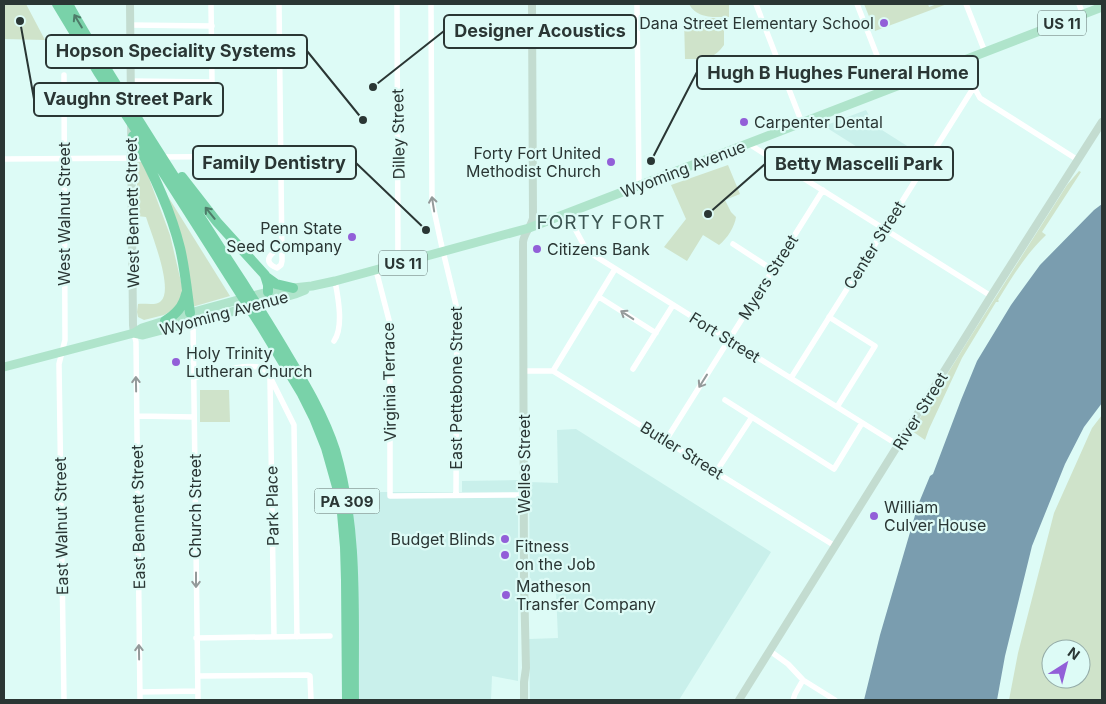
<svg xmlns="http://www.w3.org/2000/svg" width="1106" height="704" font-family="Inter,sans-serif">
<rect width="100%" height="100%" fill="#ddfbf6"/>
<path fill="#c9f0eb" d="M866 110 874 125 923 156 913 173 877 151 873 157 824 126Z
M576 429 771 552 679 700H530L529 639 558 638 556 592 530 591 529 482 558 483 557 430Z
M518 480V681L492 676 491 700H358L349 492H462V481Z"/>
<path fill="#cfe3ca" fill-rule="evenodd" d="M4 4H26L45 40 4 39Z
M689 4H729V17C714 17 697 19 689 4Z
M864 4H928L929 7 937 4H947L875 31Z
M684 18H724V45C713 61 702 59 685 59Z
M137 162H143L170 235 182 286V297L178 304 171 311 164 315 144 320 138 317 137 312 138 304C145 303 157 306 161 301 174 289 151 233 146 217L137 216Z
M728 165 740 194 725 200 731 212 736 217C735 226 727 239 719 245L703 235 687 261 664 247 686 219 671 185Z
M1079 171 1081 172 1042 232 1046 235C1025 255 1013 276 998 300L999 301 998 302H996L962 358 929 429 925 440 912 431 969 339 1067 185Z
M167 195 230 296 192 307Z
M200 390H229L230 422H200Z
M1102 415V700H1009L1018 653 1054 513 1092 428ZM1051 649H1081V679H1051Z"/>
<path fill="#7a9daf" d="M1102 204V403L1084 427 1065 464 1032 546 1005 656 997 700H864L880 635 918 505 930 476 933 474 961 400 977 361 1011 305 1040 265 1094 210Z"/>
<g fill="none" stroke-linecap="round" stroke-linejoin="round">
<path stroke="#fff" stroke-width="5.5" d="M279 4 282 261 281 265 277 268C260 261 273 252 282 246
M397 4 398 264
M431 4 432 201 441 243 457 309 456 495
M637 4 639 186
M756 4 802 123
M857 4 890 89
M966 4 985 52
M1079 4 1083 15
M130 25 212 26
M960 62 980 98 1078 160
M130 81 212 82 211 4
M749 144 991 296
M161 157 281 156
M4 159 147 158
M567 214 587 251 898 445
M733 244 773 270
M376 270 390 324V496L524 495
M599 297 656 333
M829 317 875 346 837 407
M193 321 198 700
M134 333 136 342 140 700
M334 341C344 327 338 297 335 281
M633 369 673 305
M523 371H553L835 546
M553 371 615 269
M194 378C210 374 252 360 265 370 268 372 269 374 270 377L294 425 297 637
M791 378 974 87
M270 379 274 636
M725 400 834 469 862 423
M137 416 194 417
M666 440 823 190
M716 472 752 417
M196 638 330 636
M770 651 788 664 803 680 835 700
M198 676 308 675 310 676 311 700
M140 692 198 691
M64 700 59 364 65 340 64 75
M793 700 795 694 803 680"/>
<path stroke="#c3dcd0" stroke-width="8" d="M130 4 131 107
M131 121 133 325 134 333
M524 700V682L526 668 524 581 523 242C524 233 531 227 533 218L532 4
M739 700 991 296 1102 122"/>
<path stroke="#afe4cb" stroke-width="9" d="M134 333 143 335 265 303 295 294 305 290
M4 367 134 333 142 328 190 313 268 292 293 288 312 286 335 281 529 228 1102 7"/>
<path stroke="#79d2a9" stroke-width="10" d="M57 4 98 72 140 136 261 326 302 394 314 418 326 448 337 487 342 513 345 547 346 580 347 700
M68 4C87 39 109 73 130 107 167 166 205 225 243 283 258 307 274 332 288 356 306 386 324 416 335 450 359 531 353 617 354 700
M133 136C153 172 170 208 180 248 185 269 187 291 190 313
M182 177 217 222 265 275 268 285V292
M265 276 276 284 293 288
M165 321C176 314 183 307 186 294"/>
</g>
<defs><path id="oneway-shaft" d="M-6 0H5M1.5-3L5.5 0L1.5 3" fill="none" stroke-width="1.6" stroke-linecap="round" stroke-linejoin="round" transform="scale(1.25)"/></defs>
<g stroke="#4e7c69">
<use href="#oneway-shaft" transform="translate(78 21) rotate(-121)"/>
<use href="#oneway-shaft" transform="translate(210 213) rotate(-129)"/>
</g>
<g stroke="#949a9a">
<use href="#oneway-shaft" transform="translate(433 204) rotate(-99)"/>
<use href="#oneway-shaft" transform="translate(627 315) rotate(-147)"/>
<use href="#oneway-shaft" transform="translate(703 381) rotate(122)"/>
<use href="#oneway-shaft" transform="translate(136 384) rotate(-91)"/>
<use href="#oneway-shaft" transform="translate(196 580) rotate(90)"/>
<use href="#oneway-shaft" transform="translate(139 652) rotate(-91)"/>
</g>
<g fill="#925fd8" stroke="#ddfbf6" stroke-width="2">
<circle cx="884" cy="23" r="5"/>
<circle cx="744" cy="122" r="5"/>
<circle cx="611" cy="162" r="5"/>
<circle cx="352" cy="237" r="5"/>
<circle cx="537" cy="249" r="5"/>
<circle cx="176" cy="362" r="5"/>
<circle cx="874" cy="516" r="5"/>
<circle cx="505" cy="539" r="5"/>
<circle cx="505" cy="555" r="5"/>
<circle cx="506" cy="595" r="5"/>
</g>
<g text-anchor="middle" dominant-baseline="central" stroke-width="4.5" stroke-linejoin="round" paint-order="stroke">
<g fill="#ddfbf6" stroke="#60716e" stroke-width="1">
<rect x="1038" y="10.5" width="48" height="25" rx="4"/>
<rect x="379" y="250.5" width="48" height="25" rx="4"/>
<rect x="314.5" y="488.5" width="65" height="25" rx="4"/>
</g>
<g font-size="15" font-weight="bold" fill="#2a3634">
<text x="1062" y="23">US 11</text>
<text x="403" y="263">US 11</text>
<text x="347" y="501">PA 309</text>
</g>
<g font-size="16" fill="#2a3634" stroke="#ddfbf6" text-anchor="start">
<text x="874" y="23" text-anchor="end">Dana Street Elementary School</text>
<text x="754" y="122">Carpenter Dental</text>
<text x="601" y="153" text-anchor="end">Forty Fort United<tspan x="601" dy="18">Methodist Church</tspan></text>
<text x="342" y="228" text-anchor="end">Penn State<tspan x="342" dy="18">Seed Company</tspan></text>
<text x="547" y="249">Citizens Bank</text>
<text x="186" y="353">Holy Trinity<tspan x="186" dy="18">Lutheran Church</tspan></text>
<text x="884" y="507">William<tspan x="884" dy="18">Culver House</tspan></text>
<text x="495" y="539" text-anchor="end">Budget Blinds</text>
<text x="515" y="546">Fitness<tspan x="515" dy="18">on the Job</tspan></text>
<text x="516" y="586">Matheson<tspan x="516" dy="18">Transfer Company</tspan></text>
</g>
<g font-size="16" fill="#2a3634" stroke="#ddfbf6">
<text transform="translate(398 134) rotate(-91)">Dilley Street</text>
<text transform="translate(683 169) rotate(-21)">Wyoming Avenue</text>
<text transform="translate(132 213) rotate(-91)">West Bennett Street</text>
<text transform="translate(64 214) rotate(-90)">West Walnut Street</text>
<text transform="translate(874 245) rotate(-58)">Center Street</text>
<text transform="translate(768 277) rotate(-58)">Myers Street</text>
<text transform="translate(224 313) rotate(-15)">Wyoming Avenue</text>
<text transform="translate(725 337) rotate(32)">Fort Street</text>
<text transform="translate(389 382) rotate(-91)">Virginia Terrace</text>
<text transform="translate(456 388) rotate(-90)">East Pettebone Street</text>
<text transform="translate(920 411) rotate(-58)">River Street</text>
<text transform="translate(682 450) rotate(32)">Butler Street</text>
<text transform="translate(524 464) rotate(-90)">Welles Street</text>
<text transform="translate(195 506) rotate(-90)">Church Street</text>
<text transform="translate(272 506) rotate(-91)">Park Place</text>
<text transform="translate(138 517) rotate(-91)">East Bennett Street</text>
<text transform="translate(61 526) rotate(-91)">East Walnut Street</text>
</g>
<g font-size="19" letter-spacing="1" fill="#3c5552" stroke="#ddfbf6">
<text x="601" y="222">FORTY FORT</text>
</g>
</g>
<path fill="none" stroke="#2a3634" stroke-width="2" d="M373 87L444 31M363 120L307 51M651 161L697 72M20 21L34 99M426 230L356 163M708 214L765 164"/>
<g fill="#2a3634" stroke="#ddfbf6" stroke-width="2">
<circle cx="373" cy="87" r="5"/>
<circle cx="363" cy="120" r="5"/>
<circle cx="651" cy="161" r="5"/>
<circle cx="20" cy="21" r="5"/>
<circle cx="426" cy="230" r="5"/>
<circle cx="708" cy="214" r="5"/>
</g>
<g fill="#ddfbf6" stroke="#2a3634" stroke-width="2">
<rect x="444" y="15" width="192" height="33" rx="5"/>
<rect x="46" y="35" width="261" height="33" rx="5"/>
<rect x="697" y="56" width="281" height="33" rx="5"/>
<rect x="34" y="83" width="189" height="33" rx="5"/>
<rect x="193" y="146" width="163" height="33" rx="5"/>
<rect x="765" y="147" width="188" height="33" rx="5"/>
</g>
<g font-size="18" text-anchor="middle" font-weight="bold" fill="#2a3634">
<text x="540" y="37">Designer Acoustics</text>
<text x="176" y="57">Hopson Speciality Systems</text>
<text x="838" y="79">Hugh B Hughes Funeral Home</text>
<text x="128" y="105">Vaughn Street Park</text>
<text x="274" y="169">Family Dentistry</text>
<text x="859" y="170">Betty Mascelli Park</text>
</g>
<rect width="1106" height="704" fill="none" stroke="#2a3634" stroke-width="10"/>
<g transform="translate(1066 664) rotate(36)"><circle r="24" fill="#ddfbf6" stroke="#95aca8"/>
<path d="M0-4L9 19L0 12L-9 19Z" fill="#925fd8"/>
<text y="-8" font-size="14" font-weight="bold" text-anchor="middle" fill="#2a3634">N</text>
</g>
</svg>
